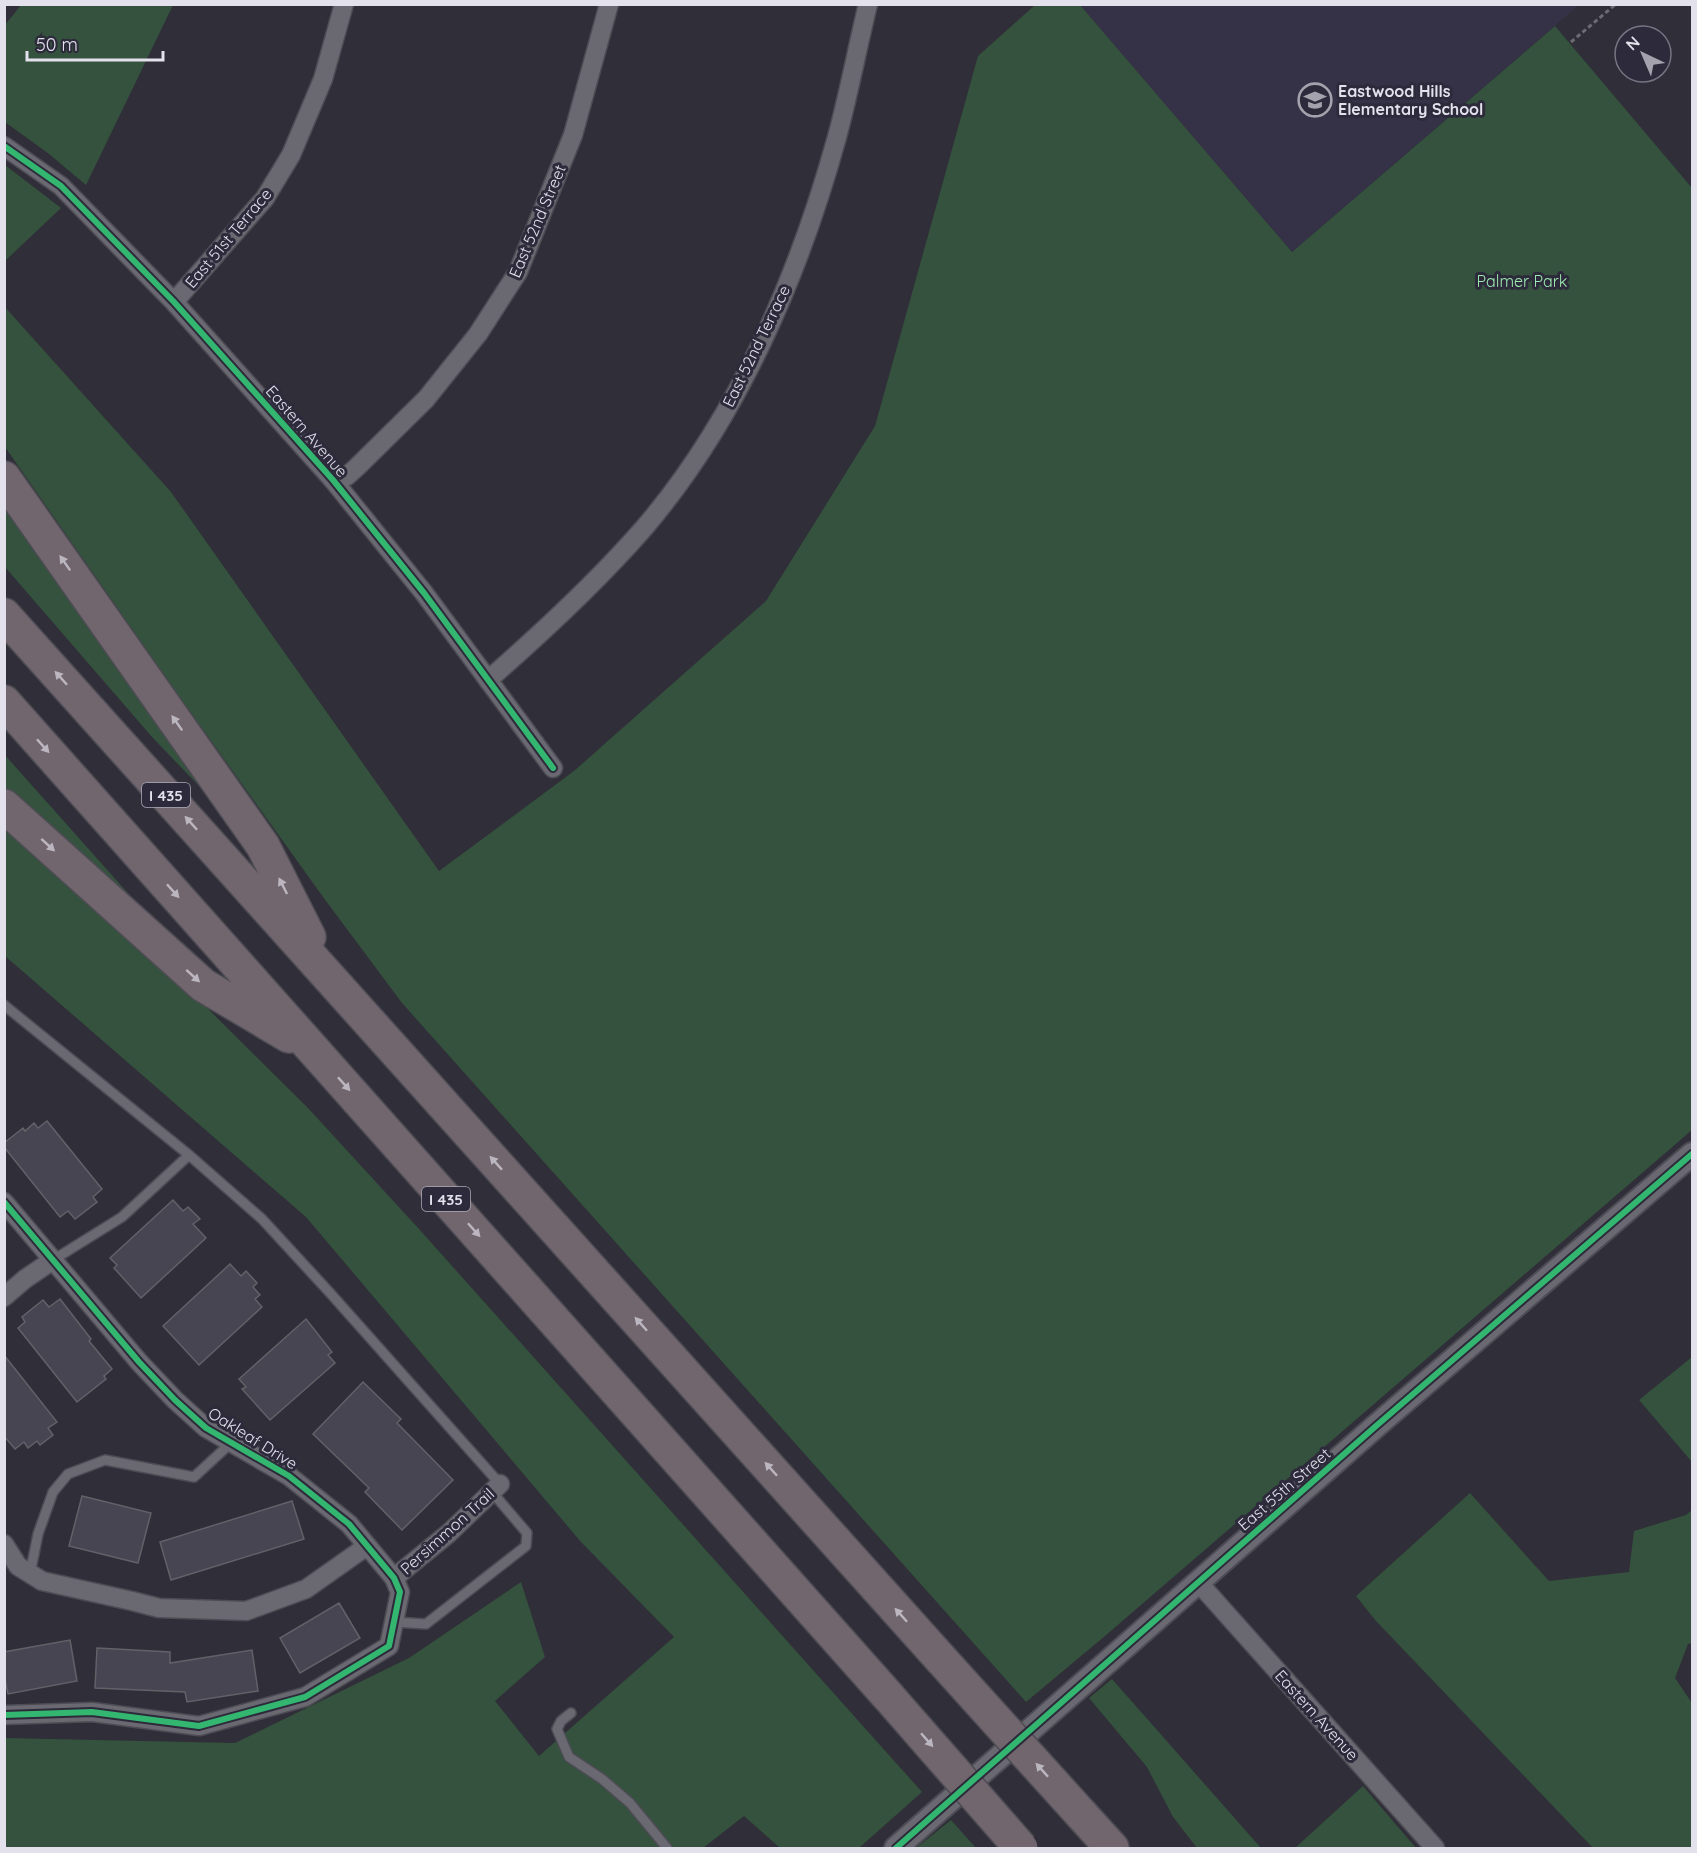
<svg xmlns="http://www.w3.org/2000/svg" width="1697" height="1853" font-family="Quicksand,sans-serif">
<rect width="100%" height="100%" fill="#302e38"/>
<path fill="#353147" d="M1080 5H1579L1292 252Z"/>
<path fill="#34523d" d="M21 5H173L86 185 49 154 5 122V25Z
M1035 5H1080L1292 252 1555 26 1692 188V1130L1105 1636 1026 1702 402 1003 323 897 179 696 5 447 4 306 171 492 439 871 574 771 766 601 875 426 978 56Z
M5 165 61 208 5 261Z
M4 507 223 811 152 737 5 567Z
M4 754 143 910 5 791Z
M5 820 196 997 308 1108 419 1229 922 1792 859 1848H780L744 1816 703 1848H5V1738L235 1743 409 1658 521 1582 545 1657 495 1701 539 1756 674 1637 581 1542 306 1217 5 956Z
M1692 1357V1462L1639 1400Z
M1470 1493 1549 1581 1629 1572 1634 1531 1686 1515 1692 1510V1643L1688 1644 1675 1678 1692 1703V1848H1593L1376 1621 1356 1596Z
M1112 1679 1261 1848H1197L1173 1817 1147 1767 1089 1698Z
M1363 1786 1416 1848H1295Z
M951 1820 976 1848H916Z"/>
<path fill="#484553" stroke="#626168" stroke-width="1.5" d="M47 1121 102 1189 93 1197 97 1202 75 1219 68 1211 60 1217 4 1147V1143L23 1128 25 1131 34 1123 38 1128Z
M173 1200 183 1211 188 1207 200 1219 193 1224 206 1238 141 1298 114 1268 117 1265 110 1258Z
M230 1264 241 1276 246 1271 257 1283 253 1287 260 1295 255 1299 262 1307 199 1365 163 1326Z
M60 1299 91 1339 89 1341 112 1369 104 1376 106 1379 77 1402 18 1328 25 1322 22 1317 43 1300 49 1307Z
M306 1319 332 1352 328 1355 335 1363 270 1420 242 1389 246 1387 239 1379Z
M4 1355 57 1422 48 1428 53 1435 40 1445 37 1441 28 1448 24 1442 15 1449 4 1436Z
M363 1382 401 1419 397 1423 453 1480 402 1530 365 1492 369 1488 313 1434Z
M82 1496 151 1513 138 1563 69 1546Z
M292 1501 304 1539 171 1580 160 1542Z
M339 1603 360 1638 300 1673 280 1638Z
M70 1640 77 1681 8 1694 4 1674V1652Z
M97 1648 170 1652V1663L252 1650 258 1691 187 1702 185 1692 95 1688Z"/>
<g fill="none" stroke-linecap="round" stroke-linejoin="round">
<g stroke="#4d4c54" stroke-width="12">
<path id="service" d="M4 1005 189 1155 262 1219 331 1294 500 1484
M53 1260 122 1217 189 1155
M30 1574 38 1534 53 1492 68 1474 105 1460 194 1477 232 1442
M394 1622 426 1624 526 1546 527 1533 492 1492
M571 1713 561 1721 557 1729 569 1757 602 1779 630 1803 667 1848"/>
</g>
<g stroke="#4d4c54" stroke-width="21">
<path id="minor" d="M4 146 61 186 174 302 333 480 424 593 553 768
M174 302 265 198 291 155 323 79 344 4
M333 480 347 476 357 467 426 399 478 334 518 272 573 135 609 4
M488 680C543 632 596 583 644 528 738 418 799 275 837 137 849 93 857 49 868 4
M4 1202 139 1362 175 1400 206 1428 289 1476 349 1524 394 1578 400 1592 389 1646 305 1697 199 1726 92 1712 4 1715
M4 1297 25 1279 53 1260
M4 1544 18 1566 42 1581 132 1601 159 1608 246 1611 306 1589 367 1546
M394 1578 449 1533 500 1484
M1198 1582 1435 1848"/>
</g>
<g stroke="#4d4c54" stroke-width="26">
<path id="tertiary" d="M896 1848 1376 1426 1692 1154"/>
</g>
<g stroke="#4d4c54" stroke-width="36">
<path id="motorway" d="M4 478 263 846 309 937
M4 615 940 1658
M4 702 888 1696
M4 806 203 985 289 1036
M1081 1814 1112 1848"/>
</g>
<path stroke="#6c6a72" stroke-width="3" stroke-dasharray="4.5 3" stroke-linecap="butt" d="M1571 42 1616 4"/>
<use href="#service" stroke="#6a6870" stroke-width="9"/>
<use href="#minor" stroke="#6a6870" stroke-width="18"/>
<use href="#tertiary" stroke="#6a6870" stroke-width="22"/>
<use href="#motorway" stroke="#72666e" stroke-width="33"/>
<g stroke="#4d4c54" stroke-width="36" stroke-linecap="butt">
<path id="motorway-bridge" d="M940 1658 1081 1814
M888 1696 1021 1848"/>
</g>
<use href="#motorway-bridge" stroke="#72666e" stroke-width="33"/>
<g stroke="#2d2b3b" stroke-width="10">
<path id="cycleway" d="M4 146 61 186 174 302 333 480 424 593 553 768
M4 1202 139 1362 175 1400 206 1428 289 1476 349 1524 394 1578 400 1592 389 1646 305 1697 199 1726 92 1712 4 1715
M896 1848 1376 1426 1692 1154"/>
</g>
<use href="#cycleway" stroke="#33b770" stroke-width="6"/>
</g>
<defs><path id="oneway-solid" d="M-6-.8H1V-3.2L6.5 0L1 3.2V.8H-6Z" transform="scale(1.5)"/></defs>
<g fill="#bbb6c0">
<use href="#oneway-solid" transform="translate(65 563) rotate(-125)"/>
<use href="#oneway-solid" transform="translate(61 678) rotate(-132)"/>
<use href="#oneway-solid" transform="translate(177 723) rotate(-125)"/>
<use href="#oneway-solid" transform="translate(43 746) rotate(48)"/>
<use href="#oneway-solid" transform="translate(191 823) rotate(-132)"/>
<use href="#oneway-solid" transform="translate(48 845) rotate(42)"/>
<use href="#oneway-solid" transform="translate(283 886) rotate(-117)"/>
<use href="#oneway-solid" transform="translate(173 891) rotate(48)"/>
<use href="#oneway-solid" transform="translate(193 976) rotate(42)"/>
<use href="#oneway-solid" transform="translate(344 1084) rotate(48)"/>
<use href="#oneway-solid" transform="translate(496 1163) rotate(-132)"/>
<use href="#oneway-solid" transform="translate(474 1230) rotate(48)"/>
<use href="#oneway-solid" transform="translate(641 1324) rotate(-132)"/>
<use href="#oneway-solid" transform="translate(771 1469) rotate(-132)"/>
<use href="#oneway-solid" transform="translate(901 1615) rotate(-132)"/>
<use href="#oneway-solid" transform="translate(927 1740) rotate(49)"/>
<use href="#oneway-solid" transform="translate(1042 1770) rotate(-132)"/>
</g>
<defs>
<g id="school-ring" transform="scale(1.725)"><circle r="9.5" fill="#2d2b3b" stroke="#a4a2ad" stroke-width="1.5"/><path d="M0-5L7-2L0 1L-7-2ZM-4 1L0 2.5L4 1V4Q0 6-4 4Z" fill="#a4a2ad"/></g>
</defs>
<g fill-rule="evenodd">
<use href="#school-ring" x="1315" y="100"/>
</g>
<g text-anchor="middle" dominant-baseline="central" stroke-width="6" stroke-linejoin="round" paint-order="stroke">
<g fill="#2d2b3b" stroke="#acaab7" stroke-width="1.5">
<rect x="142" y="783" width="48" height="24" rx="4.5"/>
<rect x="422" y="1187" width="48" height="24" rx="4.5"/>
</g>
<g font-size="15" font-weight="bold" fill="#e2e1ec">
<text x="166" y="795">I 435</text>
<text x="446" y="1199">I 435</text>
</g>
<g font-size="16" font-weight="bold" fill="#e2e1ec" stroke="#2d2b3b" text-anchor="start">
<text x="1338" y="91">Eastwood Hills<tspan x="1338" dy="18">Elementary School</tspan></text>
</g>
<g font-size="16" fill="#e2e1ec" stroke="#2d2b3b">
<text transform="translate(537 221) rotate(-67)">East 52nd Street</text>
<text transform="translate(228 238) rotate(-50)">East 51st Terrace</text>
<text transform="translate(756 346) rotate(-64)">East 52nd Terrace</text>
<text transform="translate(307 431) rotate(49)">Eastern Avenue</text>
<text transform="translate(253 1438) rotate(32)">Oakleaf Drive</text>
<text transform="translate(1284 1489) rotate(-41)">East 55th Street</text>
<text transform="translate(447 1531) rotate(-42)">Persimmon Trail</text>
<text transform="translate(1317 1715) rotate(48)">Eastern Avenue</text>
</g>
<g font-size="16" fill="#9beaae" stroke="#2d2b3b">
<text x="1522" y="281">Palmer Park</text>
</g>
</g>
<rect width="1697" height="1853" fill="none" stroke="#e2e1ec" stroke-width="12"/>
<g transform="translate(1643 54) rotate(316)"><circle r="28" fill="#2d2b3b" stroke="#757482" stroke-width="1.5"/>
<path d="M0-4.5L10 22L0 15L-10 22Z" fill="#a4a2ad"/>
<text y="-9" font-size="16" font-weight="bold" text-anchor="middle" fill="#e2e1ec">N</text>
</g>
<path d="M27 51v9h136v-9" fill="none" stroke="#e2e1ec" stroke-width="3"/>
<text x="36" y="51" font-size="18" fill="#e2e1ec" stroke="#2d2b3b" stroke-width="4.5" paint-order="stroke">50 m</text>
</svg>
